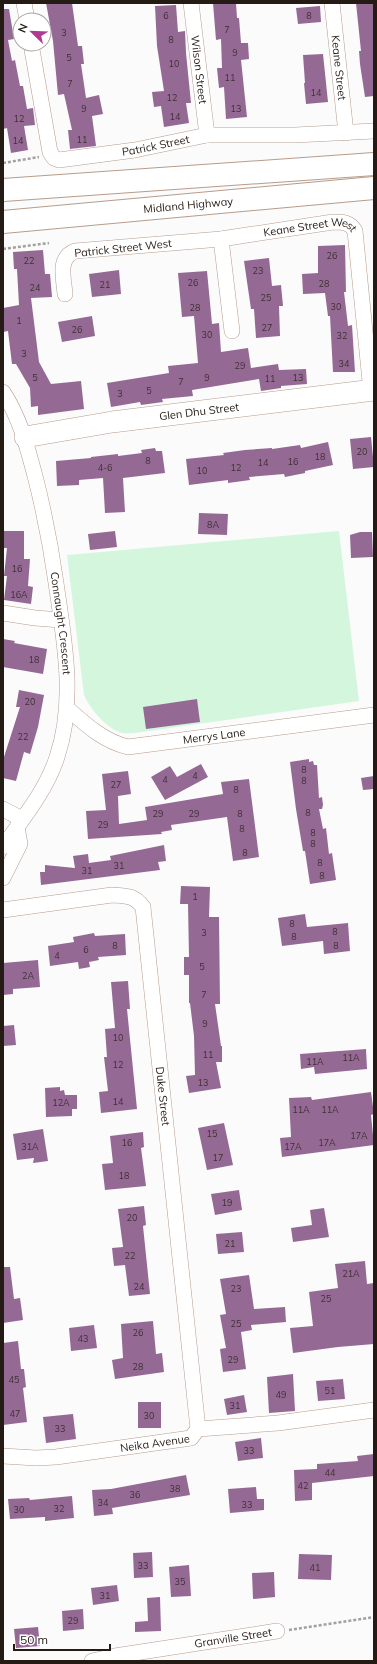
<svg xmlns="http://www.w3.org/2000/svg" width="377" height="1664" font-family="Mulish,sans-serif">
<rect width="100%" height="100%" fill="#fbfbfb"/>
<path fill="#d3f6dd" d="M339 531 359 701 135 733C132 733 126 734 122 733 107 729 90 709 84 695L67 555Z"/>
<path fill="#946a95" d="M46 3H72L78 46H82L84 64H81L86 98 99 95 103 114 92 116 96 146 70 149 68 130H72L64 94 58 95 53 41Z
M213 3H236L237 18H239L241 43H248L249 59 241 60 247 117 226 119 224 87 219 88 217 68H222L221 39 216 40Z
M356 3H374V96L365 97 360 64 359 51H361Z
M176 5 178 32 185 31 186 53 191 103H186L189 123 164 127 161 106 154 107 152 92 164 91 157 46 155 6Z
M320 6 321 22 298 24 296 8Z
M3 9H9L14 39 8 40 12 61 15 60 20 86H23L27 109 33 108 35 125 24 126 28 150 11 153 7 128 3 129Z
M323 54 328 102 306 104 304 83H305L303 55Z
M345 245 346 292H344L348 326 352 325 355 372H333L330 316H328L325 293 303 294 302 274 318 273V246Z
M43 250 45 274H50L52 297 31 298 39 362 51 384 81 381 84 409 38 415V406L31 407 30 388 16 364H12L8 331 3 332V308L19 305 17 269H14L13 252Z
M269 258 272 286 281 285 283 306H279L280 336 256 338 254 309H251L244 261Z
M119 270 121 294 92 297 89 274Z
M207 271 212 324 219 323 221 352 248 348 251 368 278 364 279 370 306 369 307 384 281 386V388L261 391 259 379 192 390 193 396 162 399 163 402 141 405 140 402 111 407 107 383 169 373 168 366 198 363 194 316 182 317 178 273Z
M92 316 95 336 62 342 58 322Z
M371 437 374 467 353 469 350 439Z
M328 442 333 465 305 471V473L285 477 284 474 249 477 250 480 228 483V480L189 485 186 459 224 455 223 453 245 450 272 448V449L300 445 301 448Z
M155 448 156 451H162L165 473 123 478 125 512 105 513 103 478 79 480V485L57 486 56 461 91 458V457L118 454V456L142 453 141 450Z
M199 513 228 514 227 535 198 534Z
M3 531H24V559H30L28 586 33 587 31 604 4 600 7 576H4L7 548H3Z
M115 531 117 547 90 550 88 534Z
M360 532H372L373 557 351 558 350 535Z
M3 639 15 641 14 643 47 649 43 674 3 667Z
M19 690 44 695 38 727 30 754 24 752 16 781 3 778V760L20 707H16Z
M197 699 200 722 146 729 143 707Z
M309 759V762L313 761 314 765H317L319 798 322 797 323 805 322 809H319L323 829 326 828 329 854 332 853 336 880 310 884 305 851H303L296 809 290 762Z
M201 764 208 777 165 800 151 777 170 766 177 777Z
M128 771 131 794 118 796 119 824 147 820 145 807 223 794 221 782 249 779 259 857 233 861 227 817 171 825 172 830 161 832 162 834 88 839 86 811 106 810 102 774Z
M374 776V789L363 790 361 778Z
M164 845 166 861 158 862 160 870 41 885 40 872H45V865L75 868 73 856 88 854 89 863 111 860 110 856Z
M181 886 210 887 209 917H219L220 1004H215L221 1046H222V1062H216L221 1088 189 1093 186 1076 195 1075 194 1036 190 1003H189V975H184V957H189L188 904H180Z
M305 914 307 927 348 923 350 951 324 954 323 941 282 946 278 918Z
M94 933 95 936 125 934 126 955 98 957 99 960 89 962 90 967 79 969 78 962 50 966 48 946 74 942 73 937Z
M38 960 40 987 13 989V994L3 995V963Z
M128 981 130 1009H127L137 1109 101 1113 99 1092 108 1091 104 1057H107L105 1029 115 1028 111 982Z
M14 1025 16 1045 3 1046V1026Z
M366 1049 367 1069 315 1074 314 1067 301 1069 300 1054Z
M60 1087V1091L64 1090 65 1095H77V1109H72V1116L46 1117 45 1088Z
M371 1092 374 1114 371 1115 374 1145 282 1157 280 1138 291 1137 289 1098 311 1097 312 1100Z
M224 1123 233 1165 207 1170 198 1128Z
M43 1129 48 1161 33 1163 34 1158 17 1160 13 1134Z
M143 1132 144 1147 141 1148 146 1186 105 1190 102 1164 113 1163 110 1136Z
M239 1190 242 1210 215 1215 211 1194Z
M144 1206 146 1225 143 1226 150 1294 129 1296 125 1265 114 1266 112 1248 123 1247 118 1209Z
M324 1208 329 1237 293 1242 291 1228 312 1225 310 1210Z
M242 1232 244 1252 218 1254 216 1234Z
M365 1261 367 1284 374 1283V1344L338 1347 293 1353 290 1328 313 1326 309 1292 338 1288 335 1264Z
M3 1267H10L14 1299 20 1298 23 1320 3 1323Z
M249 1275 254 1309 285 1307 286 1322 251 1325 252 1330 241 1332 246 1369 223 1372 220 1349 226 1348 220 1315 226 1314 220 1279Z
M153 1321 156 1354 162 1353 164 1372 115 1379 112 1360 123 1358 121 1324Z
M94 1325 97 1348 71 1351 69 1328Z
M18 1341 21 1369H24L26 1387 23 1388 27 1422 3 1425V1343Z
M293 1374 295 1411 269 1413 267 1377Z
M343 1379 345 1399 318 1401 316 1381Z
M244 1395 247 1412 227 1415 224 1399Z
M138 1402H161V1428H138Z
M73 1414 76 1439 46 1443 43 1417Z
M261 1438 263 1458 238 1461 235 1442Z
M374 1454V1476L312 1483V1500L295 1501 294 1470 317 1469V1464L358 1461 357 1456Z
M186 1475 190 1495 112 1508 113 1514 94 1516 92 1490 111 1489Z
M256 1487 257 1499H264V1510L230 1513 228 1489Z
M72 1496 74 1518 45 1521V1517L10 1519 8 1499 29 1498 30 1500Z
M152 1552 153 1577 134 1578 133 1553Z
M299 1554 332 1555 331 1580 298 1579Z
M189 1565 191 1596 171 1597 169 1567Z
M274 1572 275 1597 253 1599 252 1573Z
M117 1585 119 1601 93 1605 91 1588Z
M160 1597 161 1631 135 1632V1622L148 1621 147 1598Z
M83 1609 84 1629 63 1631 62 1611Z
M38 1627 40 1646 16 1648 14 1629Z"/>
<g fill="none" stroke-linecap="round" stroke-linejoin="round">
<g stroke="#b79c8c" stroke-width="16">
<g id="street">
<path d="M24 3 27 20"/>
<path id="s1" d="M191 3 207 135"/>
<path id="s2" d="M332 3 346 133"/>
<path id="s3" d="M31 44 50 152 54 158 59 160 135 150 207 135H295L374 131"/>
<path d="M221 239 232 331"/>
<path id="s4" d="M65 294C64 279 57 258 75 251L221 239 333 222C343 222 350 222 355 231L371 391"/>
<path id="s5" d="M3 392C20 418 27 446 35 476 44 511 51 547 56 583 64 639 76 701 57 757 46 791 23 818 3 847"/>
<path d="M3 613 35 618 61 620"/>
<path id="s6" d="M67 708C85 724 103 741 128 747L374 715"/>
<path d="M3 809 22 819"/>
<path d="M3 878 20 844 17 827"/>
<path id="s7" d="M3 910 112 895C126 896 134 895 143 907L198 1429"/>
<path id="s8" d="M3 1456 36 1458 56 1457 191 1438 198 1429 278 1423 374 1410"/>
<path id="s9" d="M92 1661 115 1656 277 1631"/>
</g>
</g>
<g stroke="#b79c8c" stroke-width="22">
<g id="secondary">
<path id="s10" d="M25 437 112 422 374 390"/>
</g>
</g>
<g stroke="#b79c8c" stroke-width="24">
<g id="highway">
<path d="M3 190 374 164"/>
<path id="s11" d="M3 222 374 188"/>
</g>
</g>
<path stroke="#a5a09e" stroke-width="2.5" stroke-dasharray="3 2" stroke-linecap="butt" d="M3 163 39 157
M3 249 49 243
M289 1630 374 1617"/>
<use href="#street" stroke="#fff" stroke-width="15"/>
<use href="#secondary" stroke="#fff" stroke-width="21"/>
<use href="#highway" stroke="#fff" stroke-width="22"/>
</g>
<g text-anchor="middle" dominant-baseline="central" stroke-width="3" stroke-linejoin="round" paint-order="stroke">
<g font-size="9" fill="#412f35">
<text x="166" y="15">6</text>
<text x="309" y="15">8</text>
<text x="227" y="29">7</text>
<text x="64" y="32">3</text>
<text x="171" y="39">8</text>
<text x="235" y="52">9</text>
<text x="69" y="57">5</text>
<text x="174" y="63">10</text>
<text x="230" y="77">11</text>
<text x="70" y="83">7</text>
<text x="316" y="92">14</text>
<text x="172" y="97">12</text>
<text x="84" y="108">9</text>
<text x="236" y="108">13</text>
<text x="175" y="116">14</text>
<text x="19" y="118">12</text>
<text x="82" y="139">11</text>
<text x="18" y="140">14</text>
<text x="332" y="255">26</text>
<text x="29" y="260">22</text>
<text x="258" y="270">23</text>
<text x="193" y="282">26</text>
<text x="324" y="283">28</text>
<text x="105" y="284">21</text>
<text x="35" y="287">24</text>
<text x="266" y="297">25</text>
<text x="336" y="306">30</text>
<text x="195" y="307">28</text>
<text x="19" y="320">1</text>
<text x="267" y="327">27</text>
<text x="77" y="329">26</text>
<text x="207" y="334">30</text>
<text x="342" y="335">32</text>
<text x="24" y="353">3</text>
<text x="344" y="363">34</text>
<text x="240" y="365">29</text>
<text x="35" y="377">5</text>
<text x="207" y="377">9</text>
<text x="298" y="377">13</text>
<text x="270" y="378">11</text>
<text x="181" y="381">7</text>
<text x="149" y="390">5</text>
<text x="120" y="393">3</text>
<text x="362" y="451">20</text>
<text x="320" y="456">18</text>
<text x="148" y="460">8</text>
<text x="293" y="461">16</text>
<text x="263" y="462">14</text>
<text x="105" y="467">4-6</text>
<text x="236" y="467">12</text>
<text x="202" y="470">10</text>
<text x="213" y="524">8A</text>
<text x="17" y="568">16</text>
<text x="19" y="594">16A</text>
<text x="34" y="659">18</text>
<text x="30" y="701">20</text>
<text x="23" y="736">22</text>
<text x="304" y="769">8</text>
<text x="195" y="775">4</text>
<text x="165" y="779">4</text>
<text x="304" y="780">8</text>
<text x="116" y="784">27</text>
<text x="236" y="789">8</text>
<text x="308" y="812">8</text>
<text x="158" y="813">29</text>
<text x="194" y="813">29</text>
<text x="240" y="813">8</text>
<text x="103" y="824">29</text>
<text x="242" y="828">8</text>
<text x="313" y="832">8</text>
<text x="313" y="843">8</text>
<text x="245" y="852">8</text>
<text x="320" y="862">8</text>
<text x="119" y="865">31</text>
<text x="87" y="870">31</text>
<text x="322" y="875">8</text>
<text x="195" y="896">1</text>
<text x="292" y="923">8</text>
<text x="335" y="931">8</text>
<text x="204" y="932">3</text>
<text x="294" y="936">8</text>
<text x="115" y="945">8</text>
<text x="336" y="945">8</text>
<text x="86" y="949">6</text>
<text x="57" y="955">4</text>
<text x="202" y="966">5</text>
<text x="28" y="975">2A</text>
<text x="204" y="994">7</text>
<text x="205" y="1023">9</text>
<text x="118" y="1037">10</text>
<text x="208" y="1054">11</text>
<text x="351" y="1057">11A</text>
<text x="315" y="1061">11A</text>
<text x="118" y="1064">12</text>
<text x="203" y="1082">13</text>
<text x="118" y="1101">14</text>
<text x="61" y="1102">12A</text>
<text x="301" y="1109">11A</text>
<text x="330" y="1109">11A</text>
<text x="212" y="1133">15</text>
<text x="359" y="1135">17A</text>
<text x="127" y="1142">16</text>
<text x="327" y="1142">17A</text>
<text x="30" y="1146">31A</text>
<text x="293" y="1146">17A</text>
<text x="218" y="1157">17</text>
<text x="124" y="1175">18</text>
<text x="227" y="1202">19</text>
<text x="132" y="1217">20</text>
<text x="230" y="1243">21</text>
<text x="130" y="1255">22</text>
<text x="351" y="1273">21A</text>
<text x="139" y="1286">24</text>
<text x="236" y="1288">23</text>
<text x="326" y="1298">25</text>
<text x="236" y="1323">25</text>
<text x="138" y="1332">26</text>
<text x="83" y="1338">43</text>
<text x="233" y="1359">29</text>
<text x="138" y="1366">28</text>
<text x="14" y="1379">45</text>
<text x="330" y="1390">51</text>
<text x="281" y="1394">49</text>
<text x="235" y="1405">31</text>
<text x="15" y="1413">47</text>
<text x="149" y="1415">30</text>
<text x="60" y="1428">33</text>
<text x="249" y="1450">33</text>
<text x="330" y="1472">44</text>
<text x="303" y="1485">42</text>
<text x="175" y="1488">38</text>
<text x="135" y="1494">36</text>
<text x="103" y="1502">34</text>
<text x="247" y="1504">33</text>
<text x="59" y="1508">32</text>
<text x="19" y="1509">30</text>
<text x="143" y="1565">33</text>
<text x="315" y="1567">41</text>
<text x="180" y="1581">35</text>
<text x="105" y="1595">31</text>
<text x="73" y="1620">29</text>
</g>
<g font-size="11" fill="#251b15" stroke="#fff">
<text stroke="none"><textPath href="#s2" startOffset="65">Keane Street</textPath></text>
<text stroke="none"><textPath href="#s1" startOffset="67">Wilson Street</textPath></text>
<text stroke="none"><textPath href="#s3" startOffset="220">Patrick Street</textPath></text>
<text stroke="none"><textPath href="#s11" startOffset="186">Midland Highway</textPath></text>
<text stroke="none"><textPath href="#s4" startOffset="285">Keane Street West</textPath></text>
<text transform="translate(123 248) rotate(-6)">Patrick Street West</text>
<text stroke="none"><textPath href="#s10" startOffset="176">Glen Dhu Street</textPath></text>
<text stroke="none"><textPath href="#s5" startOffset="240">Connaught Crescent</textPath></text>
<text stroke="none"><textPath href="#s6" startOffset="160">Merrys Lane</textPath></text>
<text stroke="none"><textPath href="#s7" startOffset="335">Duke Street</textPath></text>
<text stroke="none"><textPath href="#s8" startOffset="153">Neika Avenue</textPath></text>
<text stroke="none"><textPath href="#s9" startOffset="143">Granville Street</textPath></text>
</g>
</g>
<rect width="377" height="1664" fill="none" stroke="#251b15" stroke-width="8"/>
<g transform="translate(32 32) rotate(293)"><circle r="19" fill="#ffffff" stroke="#a8a4a1"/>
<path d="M0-3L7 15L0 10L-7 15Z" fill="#b13a91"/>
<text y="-6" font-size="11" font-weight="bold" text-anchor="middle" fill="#251b15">N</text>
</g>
<path d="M14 1644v6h96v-6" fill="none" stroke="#251b15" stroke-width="2"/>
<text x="20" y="1644" font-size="12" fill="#251b15" stroke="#ffffff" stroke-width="3" paint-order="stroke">50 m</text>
</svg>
